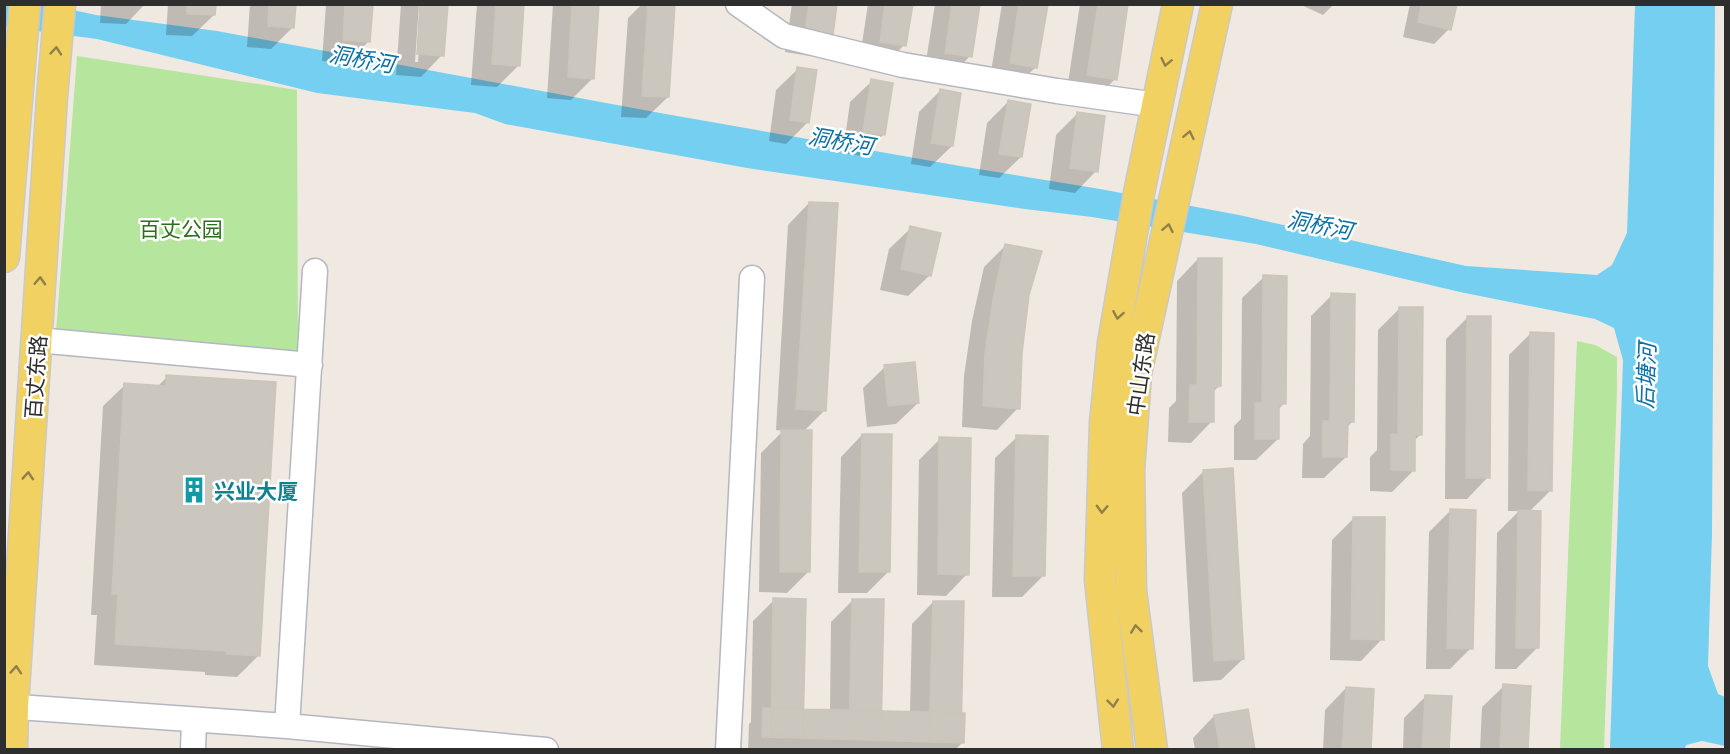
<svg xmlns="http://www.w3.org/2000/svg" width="1730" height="754" font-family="Barlow,'Noto Sans SC',sans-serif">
<rect width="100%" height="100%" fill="#efe9e1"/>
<path fill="#b6e59e" d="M77 56 297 90 298 359 56 332Z
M1577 341 1595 345 1617 357V391L1604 749H1560Z"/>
<path fill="#75cff0" d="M5 5H50L96 15 217 31 660 113 960 166 1100 189 1239 215 1466 266 1597 275 1612 265 1627 233 1635 5H1715L1712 533 1708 666 1718 694 1725 697V746L1702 741 1686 745 1685 749H1610L1623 360 1614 328 1595 319 1460 292 1256 244 1092 217 1025 209 747 168 505 124 475 113 317 93 97 39 5 27Z"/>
<path fill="#0003" d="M101 4H145L126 24 100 23Z
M168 4H214V15L192 36 166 35Z
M250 4H294L293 27 271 49 247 47Z
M326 4H371L369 41 347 63 322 61Z
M401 4H419L415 62H418L422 4 442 55 421 77 396 75Z
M477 4H523L519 65 497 87 471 85Z
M553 4H598L593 78 571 100 547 98Z
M642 4H673L668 97 646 118 621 117 628 18Z
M792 4H836L831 34 810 56 785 52Z
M868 4H911L904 45 883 67 859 63Z
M935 4H978L970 56 949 78 924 74Z
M1002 4H1046L1036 67 1014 88 989 84Z
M1080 4H1127L1115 79 1094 101 1066 96Z
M1299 4H1334L1323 15Z
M1410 4H1455L1449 29 1434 44 1403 37Z
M798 69 808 122 786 144 769 141 776 90Z
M872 81 884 134 862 156 843 153 850 102Z
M940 91 952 146 930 167 911 164 919 112Z
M1009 101 1021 157 999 178 979 175 987 123Z
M1078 113 1096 171 1075 193 1049 189 1056 135Z
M809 203 824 411 803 432 809 571 787 593 759 592 761 453 783 431 776 430 788 225Z
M911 228 930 275 908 296 880 290 889 249Z
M1006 245 1028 295 1021 353 1018 408 997 430 962 427 964 376 972 321 984 267Z
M1198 259 1219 386 1213 392 1212 421 1191 443 1168 442 1169 408 1176 401 1177 281Z
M1264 277 1284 403 1278 410V439L1256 460H1234V426L1241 419 1242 298Z
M1332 295 1353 421 1346 428V457L1324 478H1302L1303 444 1310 436 1311 316Z
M1400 308 1420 435 1414 441V470L1392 492 1370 491V457L1377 450 1378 330Z
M1467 318 1488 477 1467 499H1445L1446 339Z
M1530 334 1551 490 1529 512 1538 647 1516 669H1495L1497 533 1519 511H1508L1509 355Z
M885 367 918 403 896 424 867 427 863 388Z
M167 377 259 655 237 677 205 675V672L94 665 97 615H91L103 406 125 385 157 387Z
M862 435 888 572 867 593H838L841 457Z
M1017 437 1043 576 1022 597H992L995 458Z
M940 439 967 574 946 596 917 595 919 460Z
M1204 471 1243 659 1221 680 1193 682 1182 493Z
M1450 511 1471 648 1450 669H1426L1429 532Z
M1354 518 1382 639 1361 661 1330 660 1332 540Z
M774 600 802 710 830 711 831 622 853 600 880 712 910 713 912 624 933 602 960 713 963 742 955 750H748L749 724 751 722 753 621Z
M1504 686 1526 750H1480L1482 707Z
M1346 688 1369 750H1323L1325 710Z
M1426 696 1447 750H1403L1404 718Z
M1214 716 1253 750H1195L1193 738Z"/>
<path fill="#cbc7bf" stroke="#cbc5ba" stroke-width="1.5" d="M187 4H216L215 15 187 14Z
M269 4H296L294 28 268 26Z
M345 4H373L370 42 343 40Z
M420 4H448L444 56 417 54Z
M496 4H524L520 66 492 64Z
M572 4H599L594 79 568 77Z
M648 4H675L669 97 642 96Z
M809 4H837L833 35 805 31Z
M885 4H913L906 46 880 42Z
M952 4H980L972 57 945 53Z
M1019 4H1048L1037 68 1010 63Z
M1098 4H1128L1117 80 1087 75Z
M1421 4H1457L1451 30 1418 22Z
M797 67 817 70 809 123 790 120Z
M871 79 893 83 885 135 863 132Z
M940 89 961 93 953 146 931 143Z
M1008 100 1031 104 1022 157 999 154Z
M1077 112 1105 116 1098 172 1070 168Z
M809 202 838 203 826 411 796 409Z
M910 226 941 233 931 276 901 269Z
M1005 244 1042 251 1029 295 1022 353 1020 409 983 406 985 354 993 299Z
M1198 258H1222L1221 386 1214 387V422H1189L1190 385H1197Z
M1263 275 1287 276 1286 404H1279V439H1255V403H1262Z
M1331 293 1355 294 1354 422H1348L1347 457H1323V421H1330Z
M1399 307H1423L1422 435H1415V471L1391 470V434H1398Z
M1467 316H1491L1490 478H1466Z
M1530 332 1554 333 1552 491 1528 490Z
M915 362 919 403 888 406 884 365Z
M166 375 276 382 260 656 226 654V651L115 644 118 594H112L124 383 166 386Z
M781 430H812L810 572H780Z
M862 434H892L890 572H859Z
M1016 435 1048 436 1045 576H1013Z
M939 437 971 438 969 575 938 574Z
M1233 468 1244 659 1214 661 1203 470Z
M1450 509 1476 510 1473 649 1447 648Z
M1518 510 1541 511 1539 648H1516Z
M1353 517H1385L1384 640 1351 639Z
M773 598 806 599 803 736 771 735Z
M852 599H884L881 737 849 736Z
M933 601H964L961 739 929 738Z
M1503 684 1531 686 1528 750H1500Z
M1346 687 1374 689 1371 750H1342Z
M1425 695 1452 696 1449 750H1422Z
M763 708 965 713 964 743 762 737Z
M1248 709 1255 750H1220L1214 715Z"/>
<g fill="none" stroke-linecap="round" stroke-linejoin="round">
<g stroke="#b4b7c1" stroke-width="27">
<path id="minor" d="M738 4 784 36 903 65 1057 91 1157 105
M37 340 310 365
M4 706 287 726 546 750
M287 726 315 271
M193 750 194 720
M728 750 752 278"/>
</g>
<g stroke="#c9c9c9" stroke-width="33">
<path id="major" d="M4 257 25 4
M12 750 13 706 52 97 60 4
M1118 750 1100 580 1105 423 1113 343 1139 193 1178 4
M1152 750 1131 591 1129 470 1136 374 1217 4"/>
</g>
<use href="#minor" stroke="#fff" stroke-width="24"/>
<use href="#major" stroke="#f2d163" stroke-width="30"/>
</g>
<defs><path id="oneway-chevron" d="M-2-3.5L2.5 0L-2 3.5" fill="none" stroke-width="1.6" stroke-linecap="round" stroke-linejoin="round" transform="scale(1.5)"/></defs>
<g stroke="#908048">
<use href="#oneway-chevron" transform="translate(56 51) rotate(-85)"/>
<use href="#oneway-chevron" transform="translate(1166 62) rotate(102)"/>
<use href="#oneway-chevron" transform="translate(1189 135) rotate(-78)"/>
<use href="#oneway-chevron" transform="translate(1168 228) rotate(-78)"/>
<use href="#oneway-chevron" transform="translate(40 281) rotate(-87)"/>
<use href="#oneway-chevron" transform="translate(1118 315) rotate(100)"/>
<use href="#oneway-chevron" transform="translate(28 476) rotate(-86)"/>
<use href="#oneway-chevron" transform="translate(1102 509) rotate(92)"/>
<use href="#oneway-chevron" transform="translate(1136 629) rotate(-97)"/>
<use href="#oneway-chevron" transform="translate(16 670) rotate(-86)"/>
<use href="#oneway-chevron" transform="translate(1113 703) rotate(84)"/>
</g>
<defs>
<g id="building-bare" transform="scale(2.07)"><path d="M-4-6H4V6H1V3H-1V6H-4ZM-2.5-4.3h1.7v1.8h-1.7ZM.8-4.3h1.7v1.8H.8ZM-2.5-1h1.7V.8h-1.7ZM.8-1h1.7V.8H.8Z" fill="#0f9aa8" stroke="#fff" stroke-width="2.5" paint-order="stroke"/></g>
</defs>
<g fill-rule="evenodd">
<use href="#building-bare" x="194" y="490"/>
</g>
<g text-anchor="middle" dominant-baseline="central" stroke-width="5" stroke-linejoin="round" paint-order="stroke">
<g font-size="21" fill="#2c6e1b" stroke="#fff">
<text x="181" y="228">百丈公园</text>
</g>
<g font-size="21" fill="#2e2e2e" stroke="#fff">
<text transform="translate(1140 374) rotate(-82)">中山东路</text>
<text transform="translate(35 377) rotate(-86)">百丈东路</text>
</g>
<g font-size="21" font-weight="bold" fill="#0d838f" stroke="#fff" text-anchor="start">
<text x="214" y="490">兴业大厦</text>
</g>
<g font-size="22" font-style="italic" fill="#0d6fa3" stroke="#fff">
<text transform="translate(362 58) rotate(10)">洞桥河</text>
<text transform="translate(841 140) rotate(10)">洞桥河</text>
<text transform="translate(1320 224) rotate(11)">洞桥河</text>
<text transform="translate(1645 376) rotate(-88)">后塘河</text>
</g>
</g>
<rect width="1730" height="754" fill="none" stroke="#2e2e2e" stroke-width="12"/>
</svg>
